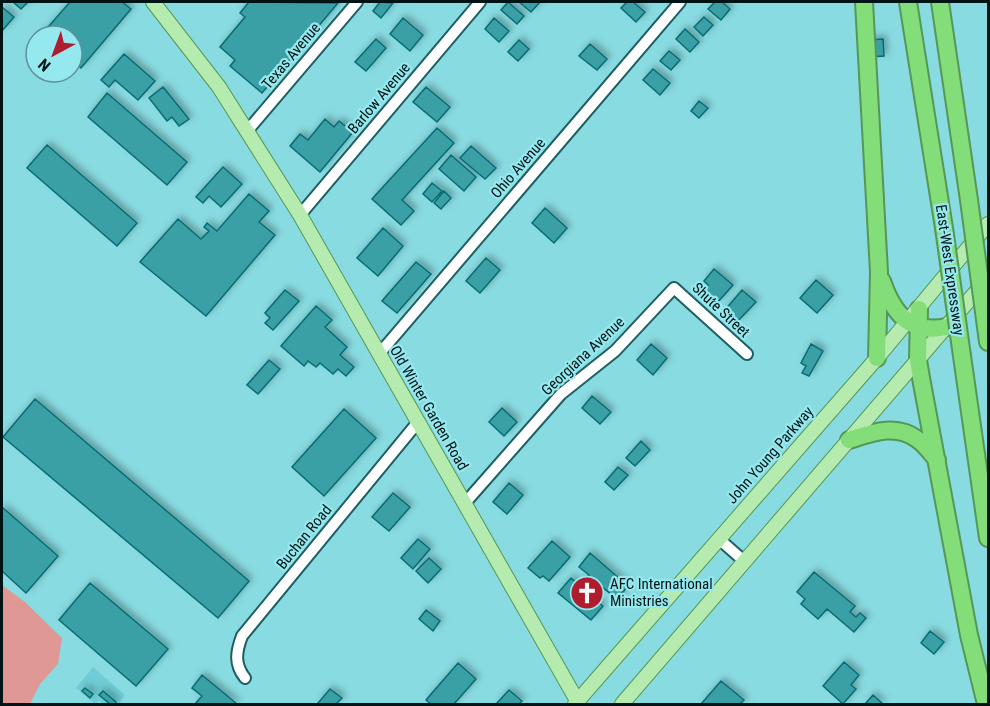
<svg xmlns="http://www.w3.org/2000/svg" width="990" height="706" font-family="'Roboto Condensed',sans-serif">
<defs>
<filter id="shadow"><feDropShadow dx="3.5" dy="-3.5" stdDeviation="3" flood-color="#0004"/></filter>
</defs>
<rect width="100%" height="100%" fill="#88dbe1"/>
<path fill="#70cdd5" d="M93 667 125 695 118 704H103L100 701 95 704 76 688Z"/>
<path fill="#e09895" d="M2 585 25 602 62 638 58 664 40 684 30 704H2Z"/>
<path fill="#3a9fa6" stroke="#076c73" stroke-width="1.5" filter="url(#shadow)" d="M13 2H28L21 9Z
M70 2H122L131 9 81 68 72 60V36H44L42 34Z
M249 2 338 3 262 93 230 66 235 60 220 47 245 17 240 13Z
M380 2 393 3 381 18 373 11Z
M508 2 524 16 517 24 501 10Z
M519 2H540L531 12Z
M627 2H633L645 12 636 22 621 8Z
M715 2H722L730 9 721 20 708 9Z
M2 7 14 17 2 31Z
M704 17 713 25 703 36 694 27Z
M403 18 423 35 410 51 390 34Z
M494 18 509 31 499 42 485 29Z
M685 29 699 42 690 52 676 39Z
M376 39 386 48 366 71 355 62Z
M883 39 884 56 870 57 869 40Z
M519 40 529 49 518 61 508 52Z
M590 44 607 59 597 70 579 56Z
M669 51 680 60 671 70 660 61Z
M124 54 155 81 138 100 115 80 109 87 101 80Z
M653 69 670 83 660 95 643 80Z
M163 87 189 119 179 126 172 117 167 121 149 98Z
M426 87 450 107 437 122 413 102Z
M107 93 187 162 167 185 88 117Z
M699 101 708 108 699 118 691 111Z
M325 119 334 127 339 121 353 132 320 172 290 146 300 134 308 140Z
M437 128 454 143 402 200 414 211 401 225 372 199Z
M47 145 137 223 117 246 27 168Z
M471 146 496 168 485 179 460 158Z
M451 155 476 177 464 191 439 169Z
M223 167 242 184 221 207 209 196 203 203 196 197Z
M432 183 442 191 432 202 423 194Z
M444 191 451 198 441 209 434 203Z
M249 194 269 211 259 222 275 235 206 316 140 262 178 219 201 239 209 231 204 227 207 223 217 231Z
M545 208 567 228 554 243 532 223Z
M383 228 403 246 378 276 357 258Z
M486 258 500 270 480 293 466 281Z
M416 262 431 274 397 313 382 301Z
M714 269 733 285 718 302 704 290 708 285 704 281Z
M816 280 833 295 817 313 800 298Z
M285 290 299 301 273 330 265 323 270 318 265 313Z
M742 290 756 302 738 321 725 310Z
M316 306 332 320 325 327 347 347 340 355 354 367 346 376 338 369 333 374 320 363 316 367 308 361 304 366 281 346Z
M651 344 667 358 653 375 637 360Z
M811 344 823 351 809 376 802 373 806 366 801 363Z
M269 360 280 369 258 394 247 385Z
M592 396 611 412 600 424 582 408Z
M35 399 249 581 218 618 3 437Z
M502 408 517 422 504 436 489 422Z
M344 409 376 438 324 496 292 467Z
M641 441 650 450 635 466 626 458Z
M618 467 628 475 614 490 605 482Z
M509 483 523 495 507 514 493 502Z
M393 493 410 507 389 531 372 517Z
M2 507 58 556 26 593 2 571Z
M418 539 430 549 413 569 401 558Z
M552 541 570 557 549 581 543 576 540 578 528 568Z
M590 553 628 586 617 599 602 587 593 598 603 606 591 620 558 593 571 578 580 586 589 575 579 567Z
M429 558 441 569 428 583 416 571Z
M814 572 855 606 850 612 856 617 860 613 866 618 854 632 827 609 818 619 801 604 805 599 797 592Z
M90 583 168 649 136 686 59 620Z
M426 610 440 621 433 631 419 619Z
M930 631 944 642 934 654 921 643Z
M844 662 859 675 851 685 856 689 843 704 823 686Z
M458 663 476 679 454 704H431L426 700Z
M202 675 237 704H195L202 696 192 688Z
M721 681 744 700 740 704H701Z
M85 688 93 694 90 698 82 691Z
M330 689 342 698 336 704H320L318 703Z
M509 690 522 701 519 704H496Z
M103 691 116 702 115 704H110L99 695Z
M873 695 883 704H865Z"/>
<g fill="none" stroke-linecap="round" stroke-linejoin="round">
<g stroke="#1d5f64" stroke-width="14">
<path id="minor" d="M248 130 357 2
M300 215 480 2
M379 354 680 2
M465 503 561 394 615 351 674 288 747 354
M719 539 744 561
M245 678C234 664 236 652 242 636L418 422"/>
</g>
<g stroke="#559756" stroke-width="16">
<path id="major" d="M153 2 219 87 300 215 579 704
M575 704 877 358 988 224
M622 704 988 278"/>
</g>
<g stroke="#559756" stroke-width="20">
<path id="highway" d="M864 2 879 272 877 358
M908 2 944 228
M940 2 969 200
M882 281C893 313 910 335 947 327
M919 309 918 360 921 378 969 635 986 704
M986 327 988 342
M962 356 988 538
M849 440C871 433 896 423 917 439 925 444 931 453 937 460"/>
</g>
<use href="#minor" stroke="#fff" stroke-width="10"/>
<use href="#major" stroke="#b5ebaf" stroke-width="14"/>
<use href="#highway" stroke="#83de79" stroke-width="16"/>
<g stroke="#559756" stroke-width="20" stroke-linecap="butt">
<path id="highway-bridge" d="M969 200 986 327
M944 228 962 356"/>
</g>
<use href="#highway-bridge" stroke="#83de79" stroke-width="16"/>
</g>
<defs>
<g id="church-disc" transform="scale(1.725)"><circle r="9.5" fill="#af1c2d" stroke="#95e8ee"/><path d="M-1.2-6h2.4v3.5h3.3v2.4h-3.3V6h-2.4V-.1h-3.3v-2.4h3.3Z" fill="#fff"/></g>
</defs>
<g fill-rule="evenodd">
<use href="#church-disc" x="587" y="593"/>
</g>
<g text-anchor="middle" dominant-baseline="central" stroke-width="4.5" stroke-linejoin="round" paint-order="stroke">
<g font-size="15" fill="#001416" stroke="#95e8ee">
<text transform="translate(291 56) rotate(-50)">Texas Avenue</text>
<text transform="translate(379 98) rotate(-50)">Barlow Avenue</text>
<text transform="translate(518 168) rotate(-49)">Ohio Avenue</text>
<text transform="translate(950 270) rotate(82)">East-West Expressway</text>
<text transform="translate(721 310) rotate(43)">Shute Street</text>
<text transform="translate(583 356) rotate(-43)">Georgiana Avenue</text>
<text transform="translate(429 408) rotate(60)">Old Winter Garden Road</text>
<text transform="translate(770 455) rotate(-49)">John Young Parkway</text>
<text transform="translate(304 537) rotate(-51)">Buchan Road</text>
</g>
<g font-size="15" fill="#001416" stroke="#95e8ee" text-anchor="start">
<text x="610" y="584">AFC International<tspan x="610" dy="17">Ministries</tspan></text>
</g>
</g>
<rect width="990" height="706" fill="none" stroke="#001416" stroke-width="6"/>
<g transform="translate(54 54) rotate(221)"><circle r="28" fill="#95e8ee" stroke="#599398" stroke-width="1.5"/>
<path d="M0-4.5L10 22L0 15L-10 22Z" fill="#af1c2d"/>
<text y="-9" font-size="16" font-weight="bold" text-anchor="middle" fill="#001416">N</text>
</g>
</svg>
